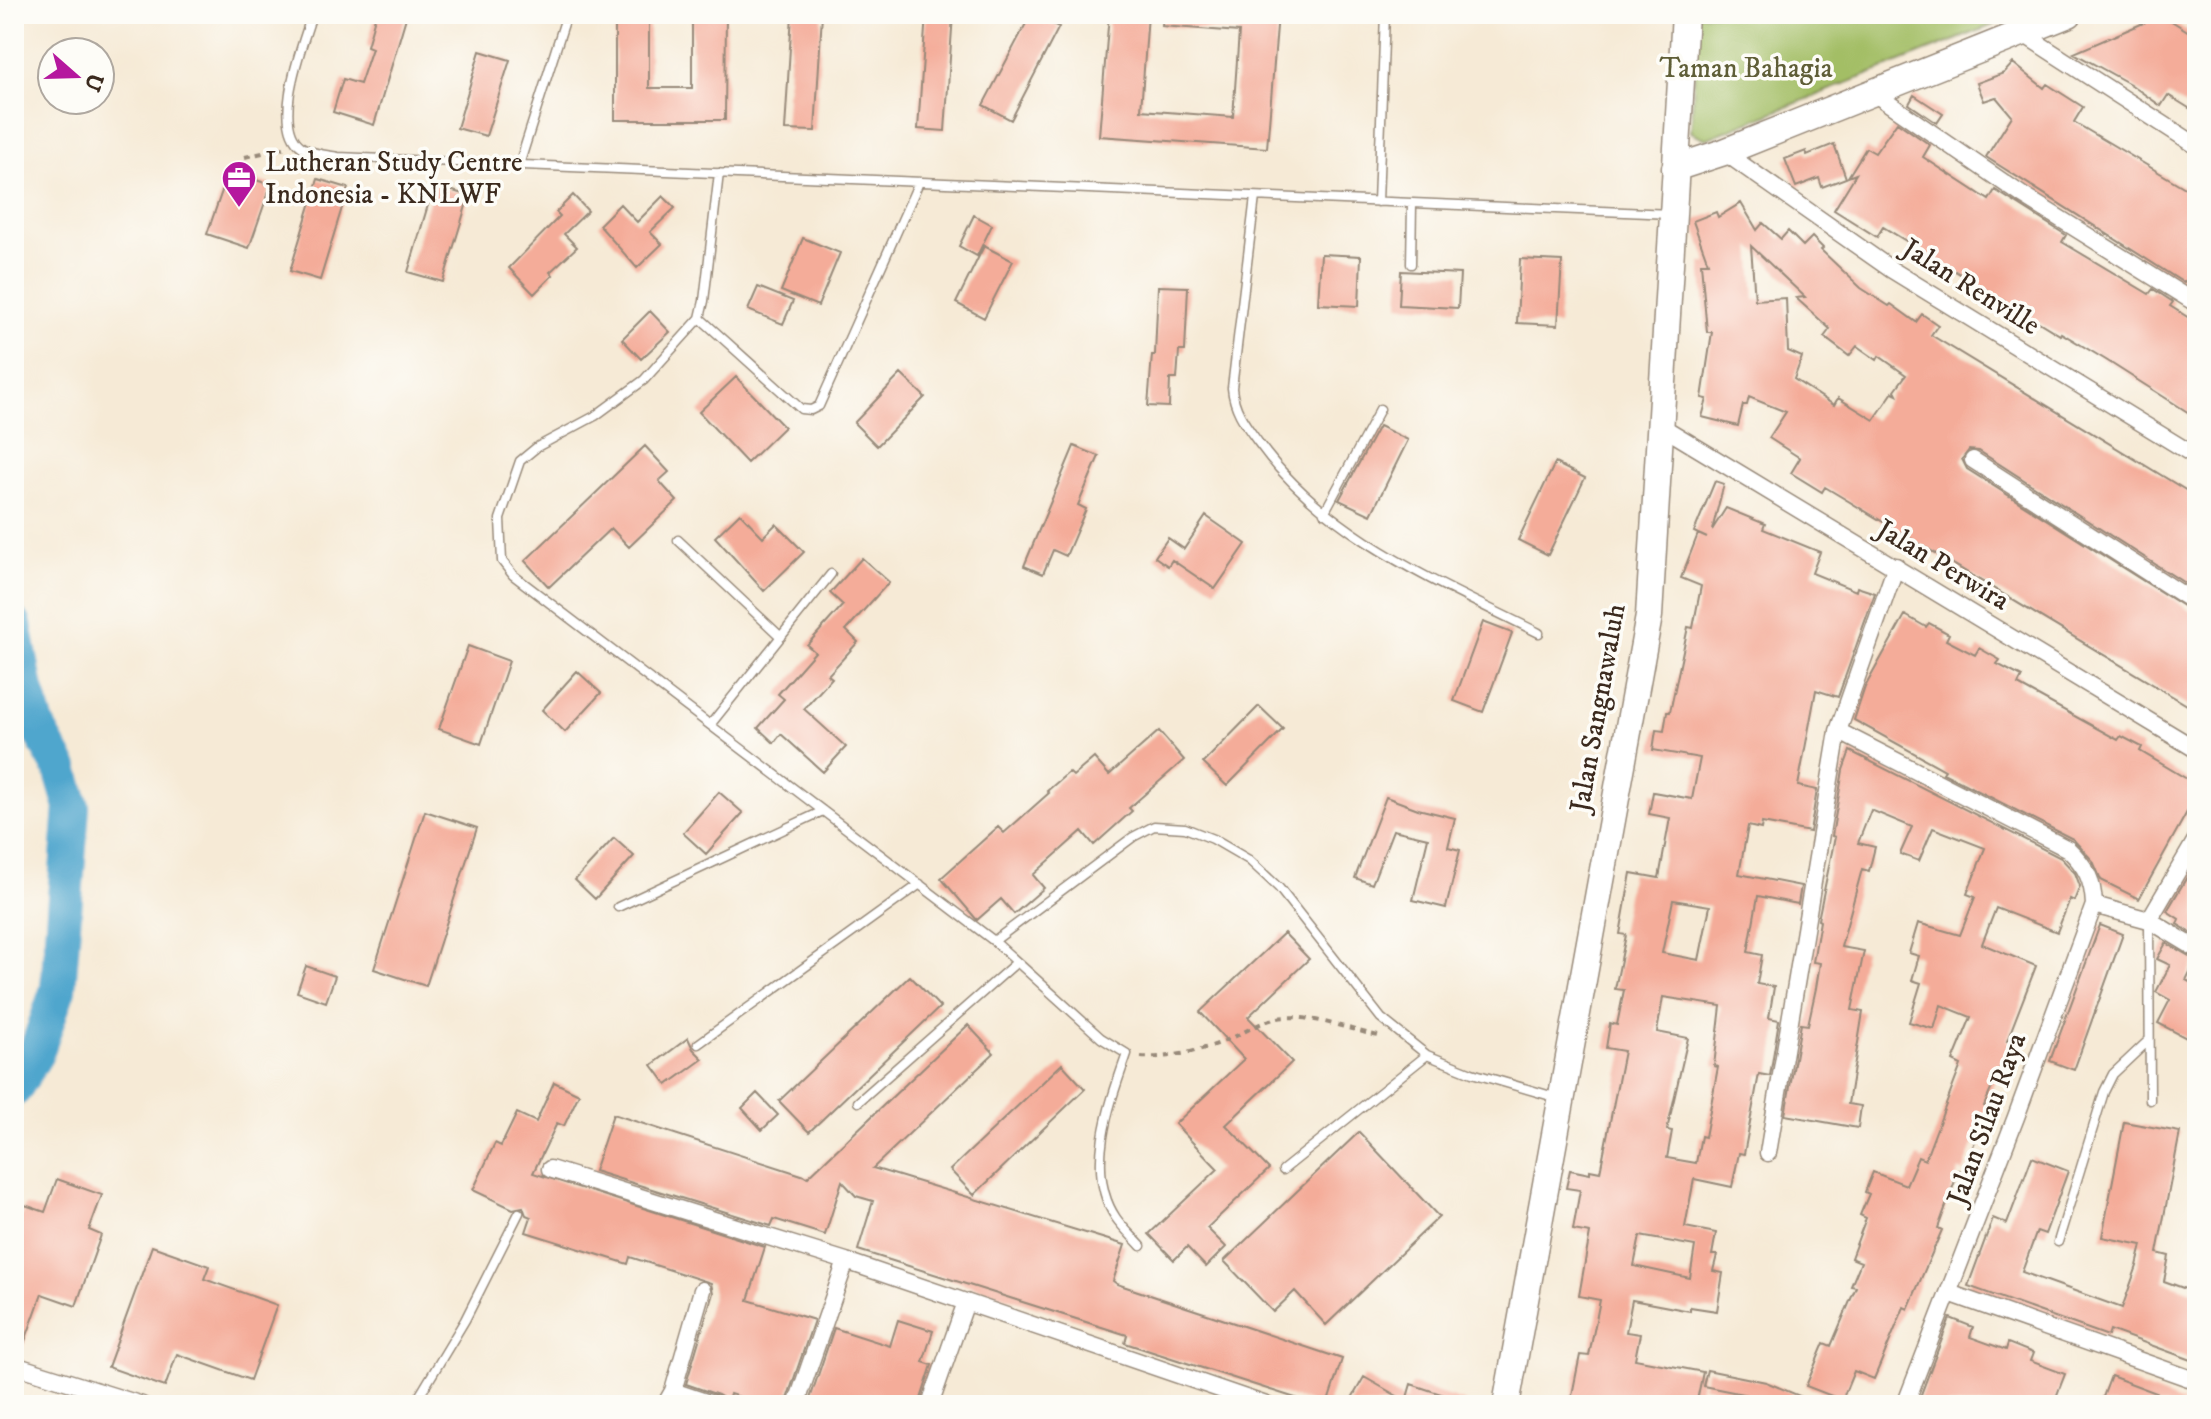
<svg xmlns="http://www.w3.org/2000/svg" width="2211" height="1419" font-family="'IM FELL DW Pica',serif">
<rect width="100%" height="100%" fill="#fdfcf7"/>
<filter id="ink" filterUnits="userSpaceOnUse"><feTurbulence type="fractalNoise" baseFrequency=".0125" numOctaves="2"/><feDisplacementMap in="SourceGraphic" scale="16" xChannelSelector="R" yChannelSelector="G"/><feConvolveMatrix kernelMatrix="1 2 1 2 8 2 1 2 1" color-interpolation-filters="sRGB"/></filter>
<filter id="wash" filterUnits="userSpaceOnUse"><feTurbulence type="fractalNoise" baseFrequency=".006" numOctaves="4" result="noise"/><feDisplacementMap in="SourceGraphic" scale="32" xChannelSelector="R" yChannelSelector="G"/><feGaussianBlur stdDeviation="1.8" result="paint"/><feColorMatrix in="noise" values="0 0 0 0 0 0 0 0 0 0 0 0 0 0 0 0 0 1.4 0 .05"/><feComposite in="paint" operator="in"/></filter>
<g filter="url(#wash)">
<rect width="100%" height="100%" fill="#f6ead6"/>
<path fill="#a3be65" stroke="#6f7442" stroke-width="2" d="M1698 14H2021L1706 139 1691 132Z"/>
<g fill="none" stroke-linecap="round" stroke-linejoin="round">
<path stroke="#50a6cd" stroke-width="36" d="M14 625 26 690 38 728 61 769 72 807 58 989 36 1053 14 1089"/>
</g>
<g id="blocks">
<path fill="#f4ac99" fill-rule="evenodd" d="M376 14H407L374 125 333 112 343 79 360 84 372 48 367 46Z
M615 14H649V88H692V14H726L725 120H615Z
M792 14H822L815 131 785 130Z
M926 14H953L945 131 918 129Z
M1031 14 1059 27 1011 120 983 105Z
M1109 14H1148L1141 110 1233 117 1239 32 1162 26 1163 14H1278L1267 148 1099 136Z
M2162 15 2197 37V113L2168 95 2161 106 2130 84 2074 53Z
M480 51 510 60 486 136 457 128Z
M2013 63 2044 88 2047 84 2083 107 2074 122 2197 195V288L2186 281 2184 283 1986 157 2012 116 1996 97 1984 101 1977 83 2004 73Z
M1914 95 1943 114 1937 123 1909 104Z
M1897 122 1930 145 1923 157 1989 200 1995 190 2066 235 2062 242 2149 294 2153 289 2173 302 2170 306 2197 323V418L2106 360 2061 333 2060 335 1883 227 1877 237 1834 210 1856 174 1848 177 1866 148 1875 153Z
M1834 144 1846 178 1822 187 1819 178 1796 187 1785 159 1806 151 1807 155Z
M229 171 271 185 249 248 207 234Z
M318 179 348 188 320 280 290 271Z
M434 185 469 196 443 282 408 272Z
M573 195 588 211 564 234 577 247 550 272 553 275 534 294 509 268 560 216 556 212Z
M663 196 675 208 650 232 662 244 637 268 599 225 620 204 637 222Z
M1741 203 1757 230 1763 223 1781 239 1788 231 1803 246 1812 237 1823 248 1821 250 1861 288 1889 306 1891 304 1916 322 1922 314 1938 325 1931 335 2197 497V591L1979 451 1969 450 1962 459 1967 469 2197 615V711L1825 487 1822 492 1791 473 1800 458 1769 438 1786 412 1749 397 1747 405H1743L1738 426 1702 417 1707 399 1702 398 1712 332H1707L1701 263H1708L1693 221 1716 212 1718 217ZM1751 246 1805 297 1796 298 1830 329 1824 337 1849 356 1857 346 1877 360 1879 356 1906 375 1895 390 1897 394 1893 392 1874 420 1838 398 1834 405 1794 379 1802 357 1788 351 1786 298 1755 300Z
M974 215 992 225 977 256 959 246Z
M803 238 840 253 818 306 781 291Z
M984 246 1013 261 984 318 956 303Z
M1321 254 1361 256 1359 306 1318 304Z
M1520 259 1562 261 1558 325 1517 323Z
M1401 271 1460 274 1458 308 1399 305Z
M1158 286 1188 287 1185 351H1179L1177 379H1170L1169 407 1148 406 1152 355H1155Z
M758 287 793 301 783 324 748 310Z
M650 311 670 332 641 359 622 339Z
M901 374 925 397 877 446 854 423Z
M736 377 784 427 747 463 699 412Z
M1379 426 1408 440 1371 515 1339 500Z
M645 446 669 472 659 481 677 501 629 547 611 528 549 587 525 561Z
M1074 446 1099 456 1078 505 1086 509 1066 556 1053 550 1043 574 1024 566Z
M1555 463 1585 478 1548 555 1518 540Z
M1715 481 1724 484 1712 530 1726 508 1765 524 1763 529 1820 552 1812 573 1856 591 1857 587 1875 593 1838 697 1816 690 1798 786 1817 790 1810 832 1762 823 1761 829 1748 826 1739 874 1801 886 1798 904 1758 896 1748 952 1762 955 1757 984 1774 987 1769 1018 1779 1020 1770 1076 1759 1074 1744 1154 1739 1153 1732 1187 1694 1179 1685 1227 1716 1233 1712 1255H1717L1713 1271 1723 1273 1717 1311 1690 1307V1311L1632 1300 1626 1332 1640 1334 1635 1359 1703 1372 1696 1405H1664L1631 1399 1630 1405H1570L1580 1355 1589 1356 1600 1300 1579 1296 1590 1233 1573 1230 1580 1190 1566 1188 1570 1170 1590 1174V1170L1600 1172 1624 1051 1606 1048 1610 1023 1617 1025 1624 990 1615 989 1626 935 1620 934 1631 873 1659 878 1670 818 1649 814 1653 792 1692 799 1700 758 1653 750 1656 730 1664 731 1667 712H1670L1688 627 1693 628 1701 586 1681 578 1698 534 1707 538 1694 532ZM1673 900 1710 906 1699 960 1662 953ZM1663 997 1721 1006 1714 1066 1718 1067 1705 1137 1701 1136 1696 1163 1667 1158 1672 1131 1667 1130 1688 1038 1657 1032ZM1640 1236 1695 1246 1690 1278 1634 1266Z
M740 513 763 537 776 524 804 552 764 591 715 537Z
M1206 516 1246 544 1215 589 1172 560 1168 566 1155 557 1168 538 1184 549Z
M862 558 889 582 846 630 858 642 828 675 832 678 804 709 846 747 823 772 781 734 774 743 758 728 784 699 778 694 815 652 807 645 843 605 830 593Z
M1905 615 1926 627 1929 623 1949 634 1946 640 1975 655 1979 648 2000 660 1997 664 2022 677 2018 685 2118 740 2121 736 2142 747 2140 751 2197 785V794L2139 899 2101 880 2093 861 2073 839 1943 773 1945 770 1854 720 1865 687Z
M1483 622 1512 633 1483 712 1454 701Z
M468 646 509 661 481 744 439 729Z
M577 671 601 693 565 732 542 710Z
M1259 706 1283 729 1227 786 1203 763Z
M1159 731 1184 760 1129 808 1132 811 1094 845 1082 831 1033 875 1044 888 1014 914 1001 899 977 920 941 878 998 827 1004 833 1049 793 1047 791 1069 772 1073 776 1094 758 1109 775Z
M1850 751 2061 858 2075 873 2080 886 2074 901 2070 899 2057 932 1996 908 1982 944 2036 966 2007 1041 2011 1042 1984 1106 1988 1108 1963 1172 1959 1170 1938 1228 1942 1230 1908 1309 1904 1307 1874 1379 1854 1371 1842 1400 1806 1386 1824 1343 1831 1346 1856 1287 1851 1286 1861 1262 1851 1258 1866 1218 1860 1215 1869 1194 1865 1192 1873 1172 1906 1185 1918 1157 1925 1160 1961 1065 1953 1061 1971 1017 1941 1005 1934 1029 1909 1022 1921 983 1912 980 1919 956 1909 953 1918 923 1960 935 1975 897 1967 894 1985 848 1933 828 1919 861 1900 854 1912 827 1871 810 1858 843 1875 847 1869 871 1862 869 1841 947 1864 951 1852 1010 1863 1012 1848 1104 1861 1106 1858 1128 1785 1115 1801 1024 1808 1025 1816 988 1820 963 1813 962 1820 921 1818 920 1835 837 1832 836 1843 770Z
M719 792 743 813 706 854 683 833Z
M1386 797 1418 809 1455 818 1448 847 1460 850 1446 908 1413 900 1428 838 1393 830 1372 884 1355 878Z
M425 811 477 828 426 986 374 969Z
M614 838 634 856 595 899 575 880Z
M2197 860V932L2195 935 2177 924 2179 919 2167 911Z
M2100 925 2123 934 2074 1070 2050 1061Z
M1284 933 1309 959 1248 1017 1292 1062 1226 1125 1269 1169 1207 1228 1226 1247 1206 1267 1187 1247 1174 1260 1149 1234 1218 1169 1175 1124 1244 1059 1200 1012Z
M2166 943 2196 960 2186 980 2197 986V1026L2190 1040 2158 1023 2170 1000 2156 992 2170 965 2157 959Z
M306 966 335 976 326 1002 297 992Z
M910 976 940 1007 809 1132 779 1101Z
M968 1025 994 1053 873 1168 1125 1245 1113 1281 1117 1284 1342 1359 1327 1405H1317L1125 1343 1127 1335 858 1250 873 1201 856 1196 842 1181 825 1235 774 1219 771 1226 594 1171 613 1114 808 1177Z
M688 1038 693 1049 703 1059 667 1085 652 1065Z
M1062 1064 1085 1089 974 1195 950 1170Z
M554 1082 579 1094 564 1126 557 1123 533 1173 765 1247 748 1300 814 1320 785 1405H766L730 1394 728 1401 718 1395 686 1384 713 1293 711 1283 630 1257 628 1264 526 1232 531 1217 526 1215 523 1207 513 1209 473 1190 495 1143 501 1146 517 1113 536 1122Z
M757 1093 778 1115 762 1130 742 1108Z
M2124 1122 2180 1132 2157 1253 2169 1256 2164 1281 2197 1293V1362L2110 1330 2108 1336 1968 1286 1993 1218 2007 1224 2032 1157 2068 1171 2045 1234 2037 1231 2022 1272 2122 1308 2137 1266 2142 1245 2102 1237Z
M1359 1132 1439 1217 1326 1325 1295 1291 1273 1312 1224 1261Z
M57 1179 102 1195 89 1230 101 1235 76 1306 42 1294 20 1355 14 1354V1237L25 1205 45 1212Z
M152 1246 209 1266 204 1279 277 1305 250 1380 177 1354 165 1387 108 1367Z
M1950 1318 1973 1327 1970 1337 2006 1350 2008 1343 2033 1353 2030 1361 2065 1374 2053 1405H1917Z
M898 1320 933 1331 923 1362 932 1365 919 1405H808L834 1328 890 1346Z
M1707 1370 1766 1382 1821 1405H1760L1763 1398 1703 1386Z
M2111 1376 2183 1403 2182 1405H2100Z
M1364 1377 1406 1401 1411 1384 1465 1402V1405H1348Z"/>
</g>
</g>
<g filter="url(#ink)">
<use href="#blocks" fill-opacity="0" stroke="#988a7a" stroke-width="2"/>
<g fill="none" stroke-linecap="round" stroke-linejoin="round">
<g stroke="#988a7a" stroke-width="11">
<path id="lane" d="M312 14C303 44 270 125 302 147 312 154 326 155 338 157L1671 214
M519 165 567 14
M719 173 704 301 700 318 644 380 595 416 537 447 520 461 500 519 502 561 513 575 994 941 1101 1038 1127 1054C1110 1102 1084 1171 1116 1218 1123 1228 1133 1237 1141 1246
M1255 197 1232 388C1234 410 1245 424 1258 442 1326 537 1438 582 1539 633
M1378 202 1385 14
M1411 264 1412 204
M700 318 801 409 811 410 819 406 919 182
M1324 513 1380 409
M678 540 781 637
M710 725 831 574
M618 907 823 811
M2149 921 2150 1100
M994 941 1133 837 1154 826 1185 828 1213 839 1249 860 1279 888 1381 1018 1412 1043 1427 1055 1472 1073 1558 1098
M698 1044 920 884
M858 1102 1017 962
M1283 1170 1427 1055
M2058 1242 2104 1092 2113 1074 2148 1041
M414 1405 465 1320 519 1213"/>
</g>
<g stroke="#988a7a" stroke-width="19">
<path id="street" d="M2022 33 2197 146
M1872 92 2022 195 2197 304
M1724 152 1892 270 2197 457
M1661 426 2197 750
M1973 460 2197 604
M1838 731 2068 849C2086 866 2093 880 2094 905
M2149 920 2197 838
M1768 1153 1838 731 1896 566
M550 1169 846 1261 1266 1405
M1949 1293 2197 1381
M14 1365 142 1405
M673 1391 702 1290
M665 1405 673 1391 715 1405
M796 1405 846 1261
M930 1405 966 1302
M1905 1405 2016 1117 2094 905 2149 920 2197 949"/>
</g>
<g stroke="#988a7a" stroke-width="29">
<path id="primary" d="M1675 168 1724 152 2069 14
M1506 1405 1649 616 1685 14"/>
</g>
<path stroke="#988a7a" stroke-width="4" stroke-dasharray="6 6" stroke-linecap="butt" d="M245 157 284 148
M1141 1057C1168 1059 1201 1051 1227 1040 1244 1033 1259 1022 1278 1018 1308 1013 1353 1031 1383 1037"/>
<use href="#lane" stroke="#fff" stroke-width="8"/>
<use href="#street" stroke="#fff" stroke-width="16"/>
<use href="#primary" stroke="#fff" stroke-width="26"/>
</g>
</g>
<defs>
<g id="office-pin" transform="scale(1.8)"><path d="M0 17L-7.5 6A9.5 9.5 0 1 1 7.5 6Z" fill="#b5179e" stroke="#fdfcf7"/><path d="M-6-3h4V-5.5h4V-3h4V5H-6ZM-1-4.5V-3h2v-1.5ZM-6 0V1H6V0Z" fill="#fff"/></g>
</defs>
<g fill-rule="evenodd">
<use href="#office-pin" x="239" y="178"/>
</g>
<g text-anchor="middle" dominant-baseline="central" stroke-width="7" stroke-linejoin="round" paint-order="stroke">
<g font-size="28" fill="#5f5e37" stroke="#fdfcf7">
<text x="1746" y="68">Taman Bahagia</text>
</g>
<g font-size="28" fill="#3b2a1e" stroke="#fdfcf7" text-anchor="start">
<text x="265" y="162">Lutheran Study Centre<tspan x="265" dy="32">Indonesia - KNLWF</tspan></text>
</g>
<g font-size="28" fill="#3b2a1e" stroke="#fdfcf7">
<text transform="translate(1971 287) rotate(32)">Jalan Renville</text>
<text transform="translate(1943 565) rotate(31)">Jalan Perwira</text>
<text transform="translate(1598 708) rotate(-80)">Jalan Sangnawaluh</text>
<text transform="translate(1987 1119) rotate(-70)">Jalan Silau Raya</text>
</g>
</g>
<rect width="2211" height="1419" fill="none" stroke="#fdfcf7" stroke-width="48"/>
<g transform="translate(76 76) rotate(110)"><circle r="38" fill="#fdfcf7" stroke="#afa8a0" stroke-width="2"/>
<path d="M0-6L14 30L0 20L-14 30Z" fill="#b5179e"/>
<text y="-12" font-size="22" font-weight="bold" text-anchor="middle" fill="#3b2a1e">U</text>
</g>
</svg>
